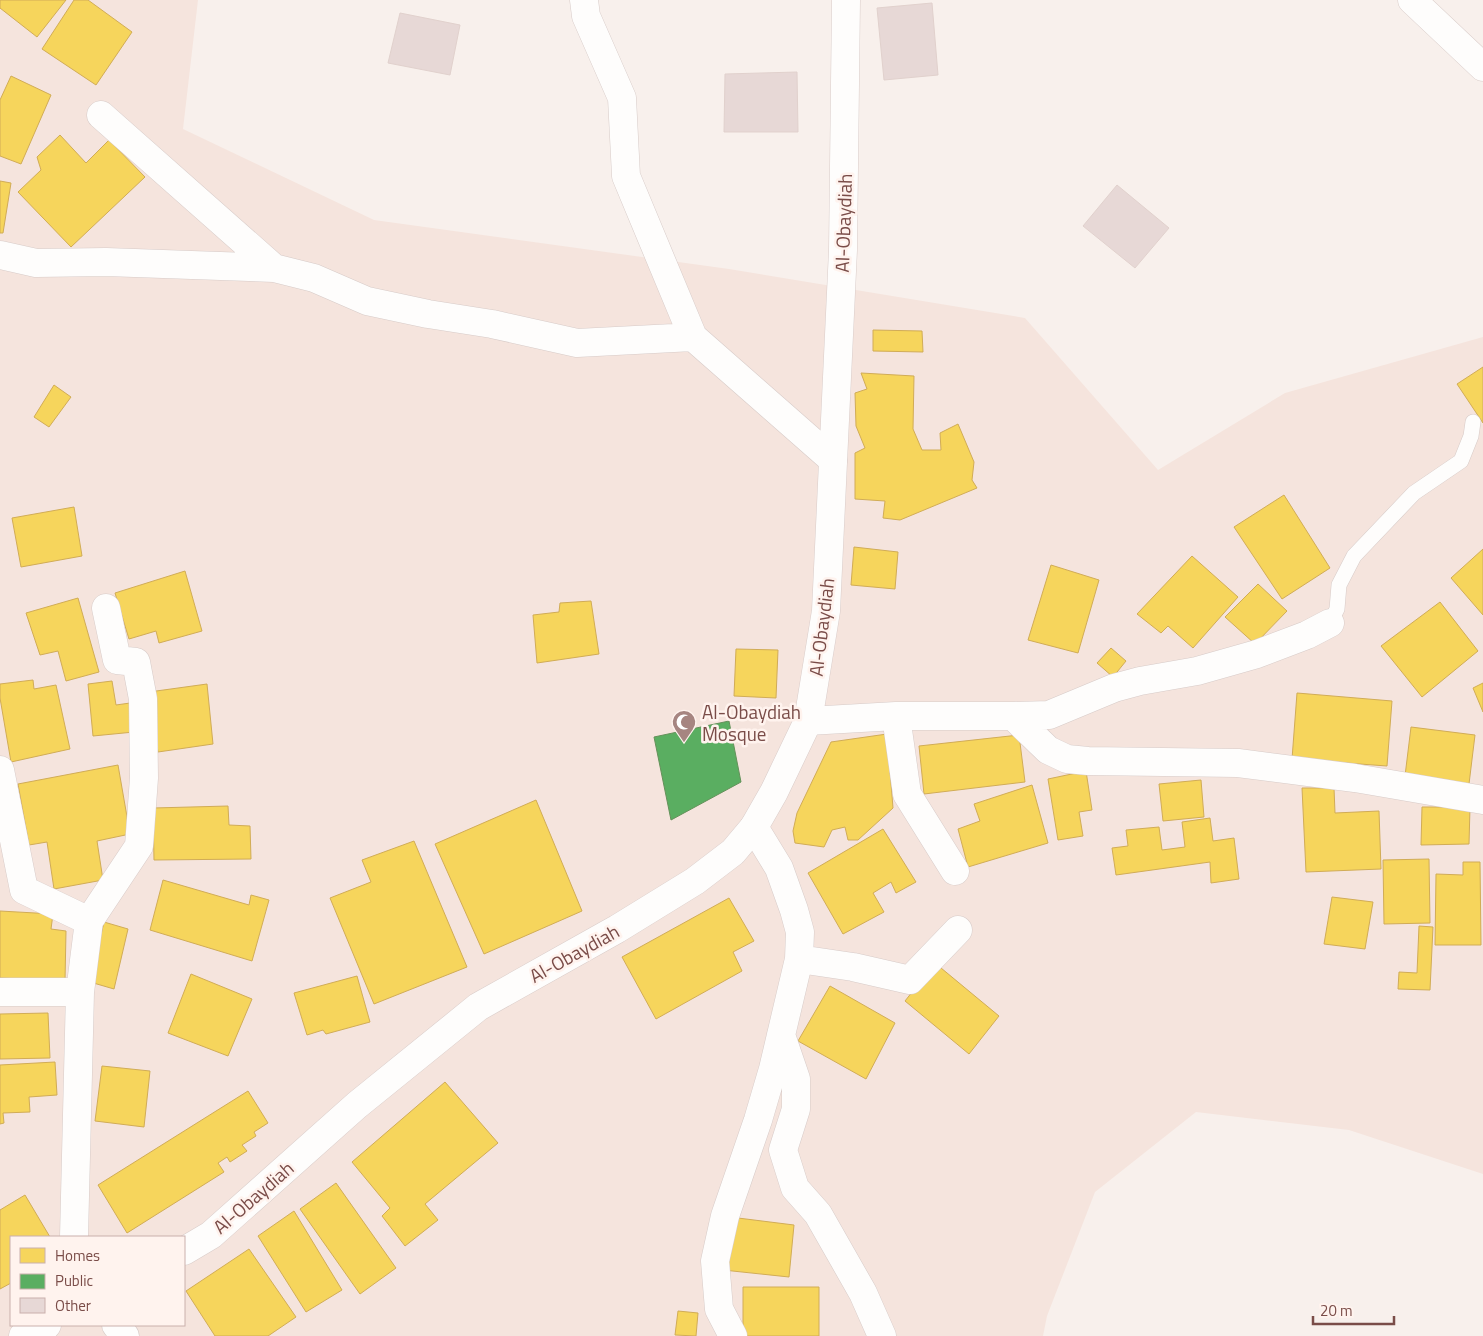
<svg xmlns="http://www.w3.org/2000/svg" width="1483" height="1336" font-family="'Titillium Web',sans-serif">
<rect width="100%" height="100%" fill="#f8f0ec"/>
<path fill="#f5e4dd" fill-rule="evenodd" d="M0 0H198L183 129 374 220 729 269 1025 318 1158 470 1285 393 1483 337V1174L1349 1130 1196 1112 1095 1192 1047 1316 1043 1336H0ZM11 1237H184V1325H11Z"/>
<path fill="#f6d55c" stroke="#d1ac56" d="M0 0H66L37 37 0 8Z
M74 0H88L132 32 96 85 42 49Z
M11 76 51 95 21 164 0 156V100Z
M60 135 86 163 109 140 145 177 71 247 18 192 41 170 37 157Z
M0 181 11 183 3 233H0Z
M873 330 922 331 923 352 873 351Z
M1483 367V423L1457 384Z
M861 373 914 376 913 429 922 450H941L940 433 958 424 974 462 972 480 977 488 900 520 883 518 885 501 855 499V453L865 448 856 426 855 393 867 389Z
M54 385 71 397 49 427 34 417Z
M1284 495 1330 568 1282 599 1234 527Z
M74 507 82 556 21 567 12 518Z
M854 547 898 552 895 589 851 585Z
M1483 549V615L1451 578Z
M1192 556 1238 597 1193 648 1168 626 1161 633 1137 614Z
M1051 565 1099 580 1078 653 1028 640Z
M185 571 202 631 159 643 156 631 129 639 115 593Z
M1258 584 1287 611 1255 644 1225 617Z
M78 598 99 672 66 681 58 651 40 655 26 613Z
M591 601 599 654 537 663 533 615 559 612 560 603Z
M1440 602 1478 651 1422 697 1381 646Z
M1111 648 1126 661 1113 677 1097 663Z
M736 649 778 650 776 698 734 696Z
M33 680 34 689 56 685 70 749 11 762 0 698V684Z
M112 681 116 705 130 703 134 732 93 736 88 684Z
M1483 683V712L1473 688Z
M207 684 213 744 158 752 149 692Z
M1297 693 1392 701 1387 766 1292 759Z
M1411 727 1475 735 1469 784 1405 776Z
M887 734 893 808 858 840H848L845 827 832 830 824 847 795 843 793 831 797 813 831 742Z
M1019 735 1025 782 924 794 919 746Z
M118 765 130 834 97 841 103 880 54 889 47 842 29 845 18 784Z
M1086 771 1092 810 1079 812 1083 836 1058 840 1048 779Z
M1201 780 1204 817 1163 821 1159 784Z
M1032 785 1048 843 968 867 958 829 980 821 974 804Z
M1302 788H1334L1335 813 1379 811 1381 869 1306 872Z
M536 800 582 911 484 954 435 844Z
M228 806 229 825 250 826 251 859 154 860 153 808Z
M1422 807H1470L1469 844 1421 845Z
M1210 818 1213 841 1234 838 1239 879 1211 883 1210 862 1116 875 1112 848 1128 846 1126 830 1159 827 1162 850 1185 847 1182 822Z
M883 829 916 882 896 893 891 882 873 893 884 912 843 934 808 873Z
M414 841 467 967 374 1004 330 898 371 882 362 860Z
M1429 859 1430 923 1384 924 1383 860Z
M1463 862H1480L1481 945H1435L1436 874 1463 875Z
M163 880 249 905 251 895 269 900 252 961 150 930Z
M1332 897 1373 902 1365 949 1324 944Z
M729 898 754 941 733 952 742 971 656 1019 622 957Z
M0 911 53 914 51 929 66 931 65 981 0 978Z
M104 922 128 929 114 989 90 982Z
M1419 926 1433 927 1430 990 1398 989 1399 972 1417 973Z
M935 963 999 1016 969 1054 905 1001Z
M191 974 252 999 228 1056 168 1033Z
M357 976 370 1022 326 1034 323 1030 307 1035 294 993Z
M830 986 895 1023 866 1079 798 1041Z
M48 1013 50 1058 0 1059V1014Z
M55 1062 57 1095 29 1097 30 1112 3 1113 4 1123 0 1124V1065Z
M102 1066 150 1071 144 1127 95 1121Z
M445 1082 498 1143 425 1204 438 1220 405 1246 382 1216 390 1208 352 1162Z
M248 1091 268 1123 254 1132 256 1136 242 1145 247 1151 230 1162 227 1157 218 1163 224 1172 127 1233 98 1185Z
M336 1183 396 1268 360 1294 300 1209Z
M25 1195 50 1237H11V1283L0 1289V1210Z
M294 1211 342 1290 306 1312 258 1236Z
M730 1217 794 1225 789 1277 723 1270Z
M249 1249 296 1317 268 1336H215L186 1291Z
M743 1287H819V1336H743Z
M678 1311 698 1313 696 1336 675 1335Z"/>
<path fill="#5aae61" stroke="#64915a" d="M729 721 741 782 671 820 654 737Z"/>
<path fill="#e7d8d6" stroke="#e1d1cd" d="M932 3 938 75 884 80 877 8Z
M400 13 460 25 450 75 388 63Z
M797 72 798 132H724L725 74Z
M1117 185 1169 228 1135 268 1083 226Z"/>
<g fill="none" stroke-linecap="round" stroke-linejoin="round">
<g stroke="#d7cbc8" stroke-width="16">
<path id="lane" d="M1330 623 1337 609 1339 585 1354 556 1414 493 1461 461 1471 436 1473 422"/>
</g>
<g stroke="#d7cbc8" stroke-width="29">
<path id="street" d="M584 0 586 16 622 98 626 176 693 337 833 460
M101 115 274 268 314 278 367 301 428 314 492 324 577 343 693 337
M0 255 36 263 106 262 274 268
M896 716 907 794 955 871
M1013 716 1049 715 1114 688 1140 681 1197 671 1257 654 1307 635 1330 623
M808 721 896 716H1013L1048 750 1067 759 1088 761 1238 763 1355 778 1483 800
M0 770 24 890 89 921 80 992 74 1237
M89 921 139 846 144 778 143 699 136 662 117 660 106 608
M799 959 853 967 910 980 958 930
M0 992H80
M781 1035 796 1079V1109L783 1150 795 1188 818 1214 863 1293 882 1336
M116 1325 125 1336
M733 1336 719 1309 715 1261 725 1216 758 1120 773 1069 799 959 800 932 794 910 779 868 754 827"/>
</g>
<g stroke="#d9ccc9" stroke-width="29">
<path id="secondary" d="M1412 0 1483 67
M184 1251 211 1235 357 1105 478 1007 617 929 695 881 733 852 754 827 774 792 808 721 826 611 843 250 846 0
M23 1336 47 1325"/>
</g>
<use href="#lane" stroke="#fefdfc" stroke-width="15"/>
<use href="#street" stroke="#fefdfc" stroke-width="28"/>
<use href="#secondary" stroke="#fefdfc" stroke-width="28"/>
</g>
<defs>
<g id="mosque-pin" transform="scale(1.25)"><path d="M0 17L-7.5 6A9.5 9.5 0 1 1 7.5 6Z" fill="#a68581" stroke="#fff3ee"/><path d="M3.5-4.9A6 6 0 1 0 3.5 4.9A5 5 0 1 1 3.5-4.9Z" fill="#fff"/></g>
</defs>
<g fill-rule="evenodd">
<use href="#mosque-pin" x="684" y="722"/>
</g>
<g text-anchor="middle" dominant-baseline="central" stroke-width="5" stroke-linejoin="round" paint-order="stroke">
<g font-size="19" fill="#7a4c48" stroke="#fff3ee">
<text transform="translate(843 223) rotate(-88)">Al-Obaydiah</text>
<text transform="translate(821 627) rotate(-83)">Al-Obaydiah</text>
<text transform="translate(574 953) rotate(-29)">Al-Obaydiah</text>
<text transform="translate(253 1197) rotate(-41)">Al-Obaydiah</text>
</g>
<g font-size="19" fill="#7a4c48" stroke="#fff3ee" text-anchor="start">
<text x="702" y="711">Al-Obaydiah<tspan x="702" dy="22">Mosque</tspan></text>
</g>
</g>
<rect x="10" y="1236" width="175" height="90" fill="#fff3ee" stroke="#cab0ac"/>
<rect x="20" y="1248" width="25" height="15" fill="#f6d55c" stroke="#cab0ac"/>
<text x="55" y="1261" font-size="15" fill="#7a4c48">Homes</text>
<rect x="20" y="1274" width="25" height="15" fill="#5aae61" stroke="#cab0ac"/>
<text x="55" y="1286" font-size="15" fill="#7a4c48">Public</text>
<rect x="20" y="1298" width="25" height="15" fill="#e7d8d6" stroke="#cab0ac"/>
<text x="55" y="1311" font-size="15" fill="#7a4c48">Other</text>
<path d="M1313 1316v8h81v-8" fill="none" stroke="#7a4c48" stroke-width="2.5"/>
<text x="1320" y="1316" font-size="15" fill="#7a4c48" stroke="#fff3ee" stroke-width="4" paint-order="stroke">20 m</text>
</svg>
